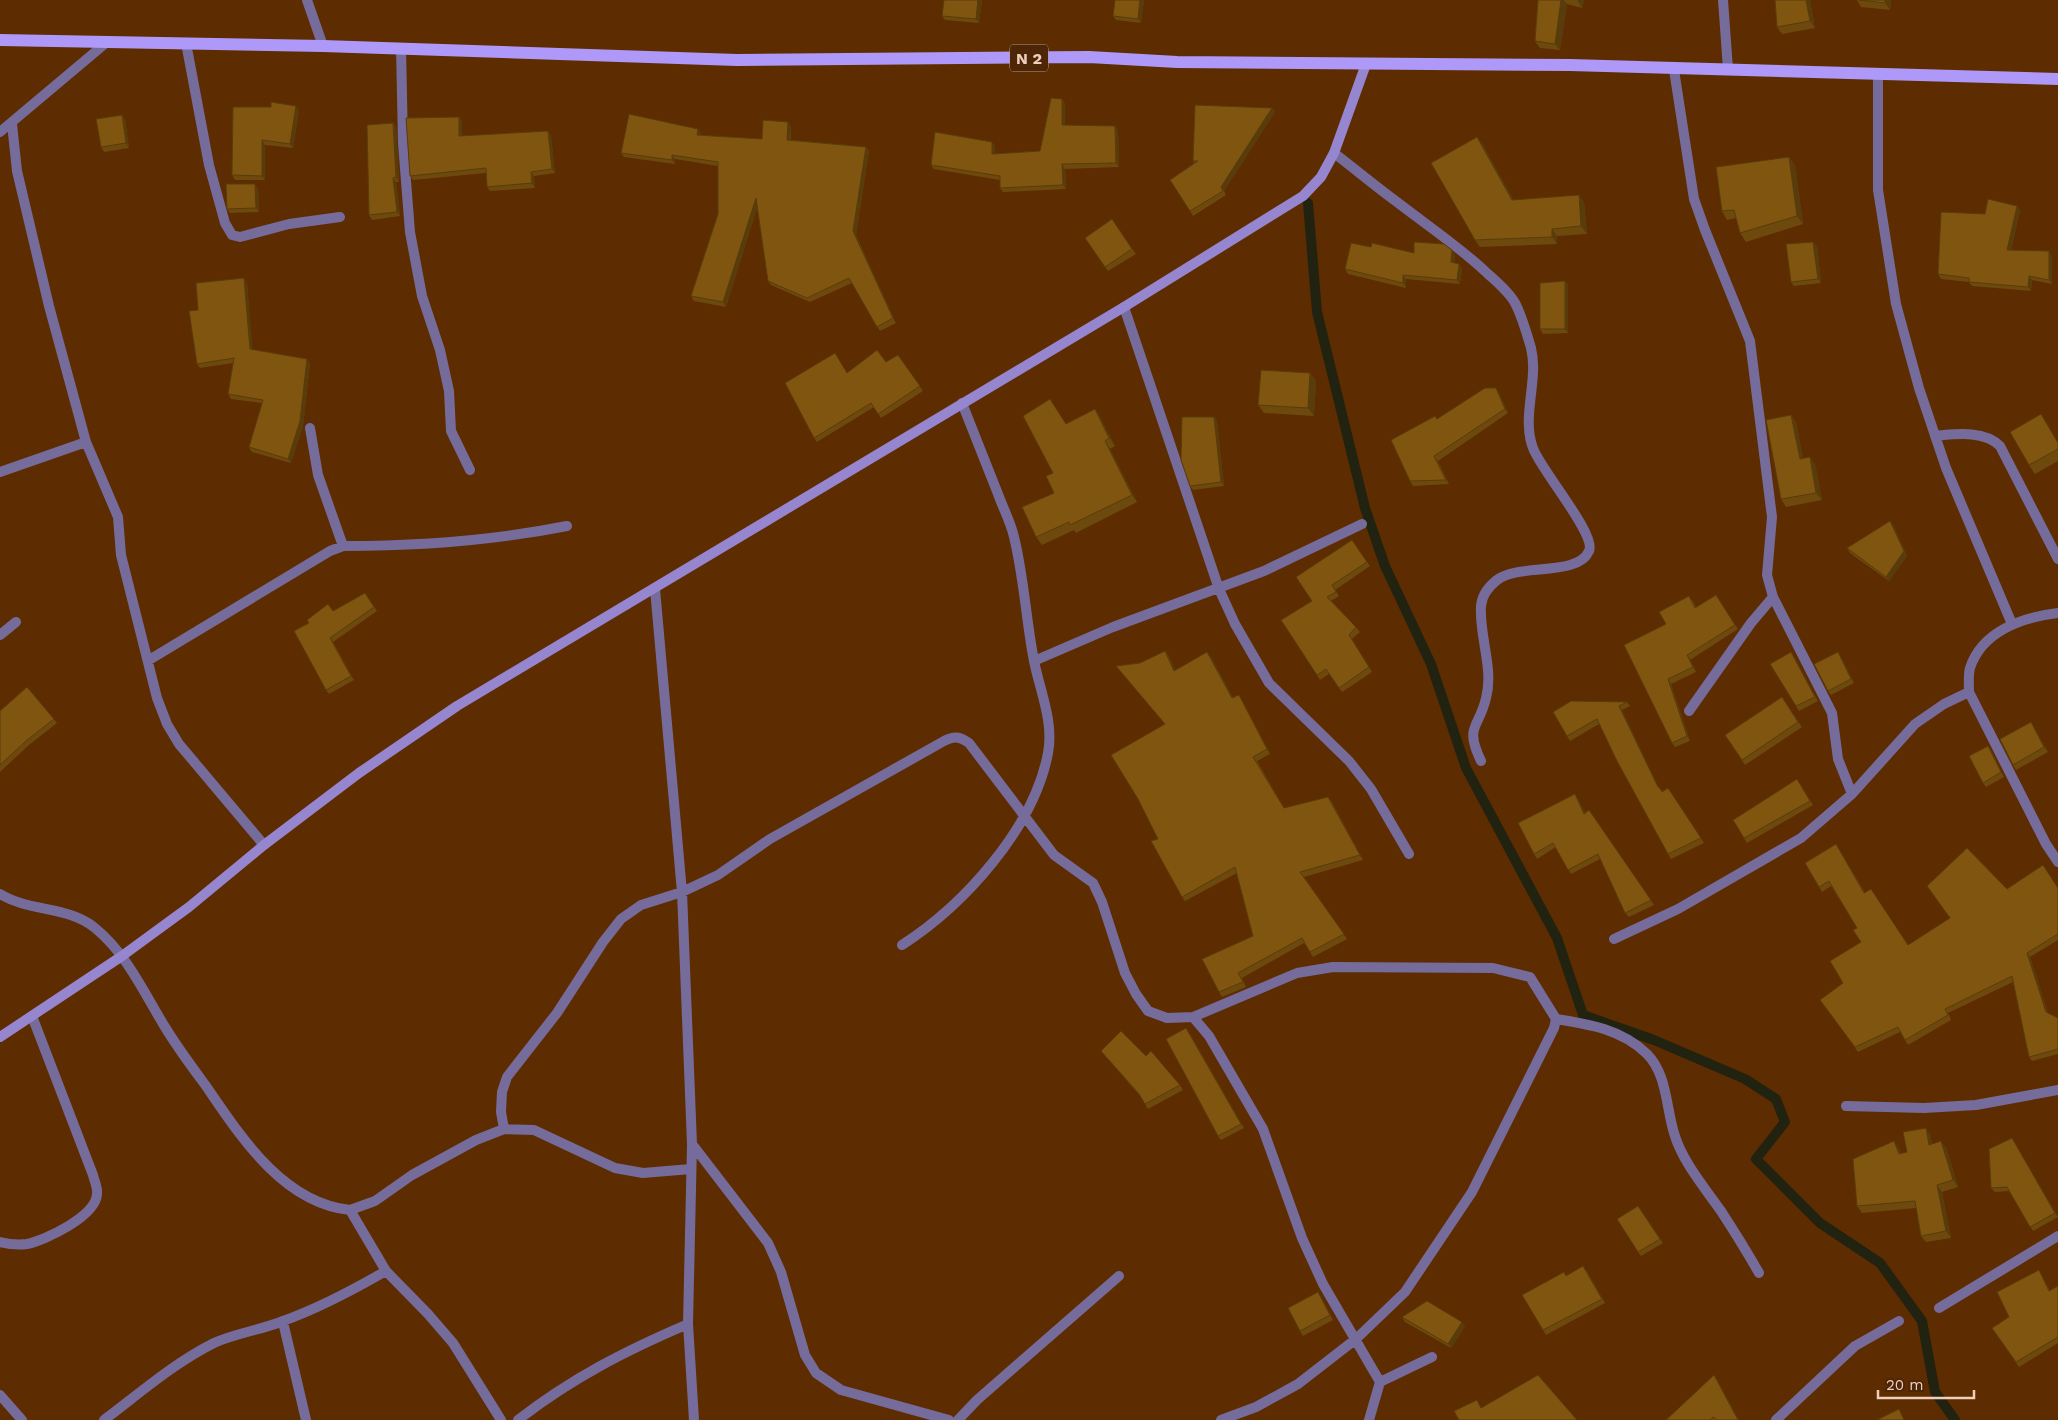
<svg xmlns="http://www.w3.org/2000/svg" width="2058" height="1420" font-family="'Work Sans',sans-serif">
<rect width="100%" height="100%" fill="#5e2c01"/>
<g fill="none" stroke-linecap="round" stroke-linejoin="round">
<path stroke="#212310" stroke-width="10" d="M1308 203 1317 312 1365 508 1385 566 1431 664 1466 768 1557 938 1583 1015 1654 1040 1745 1079 1776 1099 1785 1122 1756 1159 1820 1223 1880 1263 1922 1321 1935 1392 1955 1420"/>
<path stroke="#756c9b" stroke-width="10" d="M307 0 323 46
M1723 0 1728 69
M186 43 209 165 225 223 232 235 240 237 289 224 340 217
M401 48 403 143 410 232 422 296 440 350 449 391 451 431 470 470
M1674 70 1694 199 1705 230 1750 341 1772 517 1767 575 1773 597 1832 713 1838 759 1852 794
M1878 74V190L1896 304 1919 388 1946 468 2012 624
M12 124 17 171 49 306 86 442 118 517 121 555 157 698 167 724 179 744 264 845
M0 132 107 42
M1334 153C1355 169 1375 186 1397 202 1428 226 1460 247 1488 274 1497 282 1509 292 1515 303 1522 316 1527 334 1531 348 1539 380 1521 417 1533 448 1540 469 1597 535 1589 551 1578 577 1518 563 1497 580 1488 587 1482 595 1481 606 1479 636 1494 669 1486 698 1479 729 1464 725 1481 761
M1124 307 1219 589 1235 624 1269 683 1349 761 1371 789 1409 854
M310 428 318 475 343 546
M1935 436C1956 434 1984 430 2000 446L2058 559
M0 472 86 442
M655 589 682 892 692 1144 688 1324 694 1420
M2058 613C2023 617 1982 631 1970 668 1968 675 1969 685 1969 692L2046 844 2058 862
M0 635 16 622
M149 660 330 551 343 546C420 546 491 541 567 526
M1034 661 1113 627 1264 571 1362 524
M1689 711 1751 623 1773 597
M0 894C29 912 69 906 95 928 127 954 144 993 165 1027 177 1047 192 1067 206 1086 241 1137 283 1203 350 1210L386 1271 428 1314 453 1343 501 1420
M1614 939 1678 909 1801 838 1852 794 1915 724 1944 704 1969 692
M902 945C964 905 1034 828 1048 753 1054 722 1040 691 1034 661 1026 620 1024 577 1014 537 1011 523 1003 508 998 494 986 464 974 433 962 403
M1193 1017 1209 1036 1263 1129 1302 1238 1323 1284 1380 1382
M1846 1106 1924 1108 1976 1105 2058 1090
M504 1129 501 1112 502 1092 507 1077 557 1013 603 942 621 919 641 905 682 892 718 875 770 839 944 741C954 736 959 736 969 743L1054 855 1093 883 1102 902 1125 973 1136 994 1148 1011 1167 1018 1193 1017 1297 973 1333 967 1493 968 1530 977 1556 1019C1588 1024 1622 1029 1647 1054 1667 1074 1666 1107 1674 1133 1682 1161 1704 1187 1721 1211 1734 1231 1747 1252 1759 1273
M692 1144 768 1243 781 1272 805 1355 816 1373 841 1390 949 1420
M350 1210 375 1201 412 1175 476 1140 504 1129 534 1130 615 1168 643 1173 691 1169
M0 1242C8 1244 19 1245 27 1244 46 1240 96 1216 97 1194 98 1188 94 1180 93 1175L32 1016
M1939 1308 2058 1236
M283 1322 306 1420
M0 1395 22 1420
M104 1420C140 1393 174 1363 214 1343 236 1333 261 1330 283 1321 320 1308 353 1290 386 1271
M518 1420C572 1378 625 1351 688 1324
M958 1420 977 1400 1119 1276
M1221 1420 1256 1407 1298 1384 1356 1339 1405 1292 1472 1192 1554 1028 1556 1019
M1369 1420 1380 1382 1432 1357
M1776 1420 1855 1346 1899 1321"/>
<path stroke="#9686cf" stroke-width="10" d="M0 1037 122 956 189 907 264 845 359 773 457 706 1124 307 1303 196 1321 177 1334 153 1366 64"/>
<path stroke="#ae99f8" stroke-width="12" d="M0 40 323 46 737 60 1089 57 1177 62 1570 65 2058 79"/>
</g>
<path fill="#6d490e" d="M944 0H982L979 23 945 20 942 16Z
M1115 0H1144L1141 23 1116 20 1113 16Z
M1538 0H1584L1582 8 1567 4 1560 50 1540 48 1535 41Z
M1810 0 1815 28 1782 34 1777 27Z
M1857 0H1891L1890 10 1861 7Z
M1062 99 1065 104V125L1118 131 1119 167 1065 169 1066 189 1003 192 1000 188V180L934 169 931 165 995 146V154L1040 151Z
M233 107 299 110 293 148 265 145V180H235L232 175Z
M1272 108 1275 112 1224 191 1226 195 1193 216 1170 180 1194 163 1193 161Z
M122 115 125 119 129 148 104 152 101 147Z
M462 121V136L548 131 551 136 555 173 534 176 535 188 490 191 487 187 486 173 413 180 410 176Z
M393 123 396 127 399 182H396L400 216 372 220 369 215Z
M791 126V140L866 147 869 151 856 235 896 323 880 331 852 283 810 302 771 285 768 281 757 208 726 307 694 301 691 296 718 214V166L675 159V164L624 157 621 153 701 133 700 136 762 139Z
M1477 137 1483 145 1513 200 1584 202 1587 234 1557 236V244L1480 247 1475 240Z
M1789 157 1795 165 1803 224 1746 242 1740 233 1736 218 1727 220 1722 211Z
M258 188 259 212 230 213 227 209Z
M2017 206 2020 210 2011 250 2052 256V284L2032 280 2031 291 1972 286 1969 282 1941 279 1938 274 1985 214Z
M1112 219 1136 254 1108 271 1085 238Z
M1817 246 1821 283 1794 286 1791 282Z
M1371 247 1414 253 1455 255 1454 263 1459 264 1462 269 1460 284 1406 279V288L1348 274 1345 269Z
M1565 281 1568 285V333L1543 334 1540 329Z
M247 283 252 350 307 359 310 364 303 426 291 463 252 452 249 447 262 403 231 399 228 394 233 363 200 368 197 364 198 310Z
M898 355 923 391 881 418 874 407 817 442 814 438 847 372 886 362Z
M1310 373 1316 381 1314 416 1264 413 1258 405Z
M1499 393 1508 413 1438 461 1449 484 1413 486 1410 481 1437 419Z
M1095 409 1100 417 1115 446 1110 449 1137 502 1076 533 1074 530 1042 545 1036 537 1054 493 1053 473 1066 424Z
M2041 414 2058 442V461L2035 474 2029 465Z
M1791 415 1796 422 1803 458 1815 464 1822 500 1786 507 1781 499Z
M1214 417 1217 421 1224 486 1193 490 1190 486Z
M1893 525 1907 556 1889 581 1850 553 1847 548Z
M1352 540 1370 566 1335 590 1339 596 1331 601 1356 627 1360 632 1352 639 1372 672 1342 692 1329 674 1320 680 1281 620 1312 601Z
M365 593 377 611 333 642 354 680 329 694 326 690 333 611Z
M1716 595 1738 629 1690 660 1696 672 1671 684 1690 741 1675 747 1672 743 1624 645 1666 624 1692 600 1696 607Z
M1165 651 1169 656 1175 670 1211 657 1233 698 1242 700 1270 754 1257 761 1284 808 1328 797 1332 802 1363 860 1304 877 1347 939 1313 957 1304 943 1242 978 1246 987 1222 997 1219 992 1253 936 1237 873 1185 901 1182 897 1158 839 1165 724 1116 666 1140 663Z
M1791 652 1818 701 1799 711 1796 706Z
M1838 652 1841 657 1854 683 1831 695 1828 691Z
M1782 697 1802 727 1745 765 1725 735Z
M1627 702 1630 706 1622 710 1658 787 1663 791 1668 788 1704 843 1671 859 1668 854 1599 724 1570 741 1567 736Z
M0 711 54 719 57 723 29 745 0 772Z
M2031 722 2048 752 2016 770 2013 765Z
M1988 746 1991 750 2004 777 1986 787 1983 783Z
M1800 784 1813 805 1747 843 1744 838Z
M1575 794 1578 799 1585 813 1589 810 1654 905 1629 917 1625 913 1600 859 1571 874 1556 847 1537 859 1534 854Z
M1836 844 1865 893 1908 945 2007 889 2058 887V940L2030 957 2048 1013 2058 1018V1054L2032 1061 2029 1057 2013 982 1948 1013 1951 1020 1908 1045 1900 1032 1858 1052 1820 1000 1843 983 1861 942 1857 928 1831 886 1822 892 1819 887Z
M1189 1032 1244 1128 1221 1140 1218 1136Z
M1101 1051 1146 1056 1180 1085 1183 1090 1148 1109 1141 1097Z
M1930 1134 1932 1144 1946 1147 1958 1187 1942 1192 1951 1238 1926 1242 1921 1236 1917 1208 1862 1213 1857 1206 1899 1148 1901 1154 1907 1152Z
M2012 1138 2058 1217 2033 1231 2009 1191 1995 1192 1991 1188Z
M1638 1206 1663 1243 1641 1256 1638 1252Z
M1586 1270 1605 1303 1546 1335 1543 1330 1566 1275Z
M2039 1270 2050 1291 2058 1286V1343L2019 1367 1992 1328 2009 1317Z
M1321 1297 1333 1320 1303 1336 1300 1331Z
M1402 1317 1465 1326 1451 1348 1405 1322Z
M1714 1375 1739 1420H1666Z"/>
<path fill="#593c0b" d="M978 0H982L979 23 976 19Z
M1140 0H1144L1141 23 1138 19Z
M1561 0H1564L1567 4 1560 50 1555 44Z
M1578 0H1584L1582 8 1578 1Z
M1806 0H1810L1815 28 1810 21Z
M1885 0H1891L1890 10 1885 3Z
M1062 99 1065 104V129L1062 125Z
M296 106 299 110 293 148 290 144Z
M1272 108 1275 112 1224 191 1221 187Z
M122 115 125 119 129 148 126 143Z
M459 117 462 121V140L459 136Z
M788 122 791 126 790 144 787 140Z
M393 123 396 127 399 182 396 177Z
M1115 126 1118 131 1119 167 1116 163Z
M698 129 701 133 700 140 697 135Z
M548 131 551 136 555 173 552 169Z
M1477 137 1483 145 1518 207 1512 200Z
M262 140 265 145V180L262 176Z
M992 142 995 146V159L992 154Z
M866 147 869 151 856 235 896 323 893 318 853 231Z
M672 155 675 159V164L672 160Z
M1789 157 1795 165 1803 224 1797 216Z
M1062 164 1065 169 1066 189 1063 185Z
M531 172 534 176 535 188 532 183Z
M393 178 396 182 400 216 397 212Z
M255 184 258 188 259 212 256 208Z
M1579 195 1584 202 1587 234 1581 226Z
M756 198 759 202 726 307 723 302Z
M2017 206 2020 210 2010 254 2007 250Z
M1552 229 1557 236V244L1552 237Z
M1813 242 1817 246 1821 283 1818 279Z
M1452 250 1455 255 1454 267 1451 262Z
M2049 251 2052 256V284L2049 280Z
M1459 264 1462 269 1460 284 1457 280Z
M1403 275 1406 279V288L1403 283Z
M2029 276 2032 280 2031 291 2028 287Z
M244 278 247 283 253 353 250 349Z
M1565 281 1568 285V333L1565 329Z
M307 359 310 364 303 426 291 463 288 459Z
M1310 373 1316 381 1314 416 1308 408Z
M1496 388 1499 393 1508 413 1505 409Z
M1095 409 1100 417 1115 446 1109 438Z
M2041 414 2047 423 2058 442V443Z
M1791 415 1796 422 1805 466 1800 459Z
M1214 417 1217 421 1224 486 1221 482Z
M1105 441 1110 449 1137 502 1132 495Z
M1434 456 1438 461 1449 484 1446 480Z
M1810 457 1815 464 1822 500 1816 493Z
M1890 521 1893 525 1907 556 1889 581 1886 577Z
M330 638 333 642 354 680 351 676Z
M1165 651 1169 656 1178 676 1174 671Z
M1207 652 1211 657 1236 703 1232 698Z
M1791 652 1794 656 1818 701 1815 697Z
M1838 652 1841 657 1854 683 1851 679Z
M1668 679 1671 684 1690 741 1687 736Z
M1239 695 1242 700 1270 754 1267 749Z
M1619 706 1622 710 1661 792 1658 787Z
M2031 722 2034 727 2048 752 2044 747Z
M1988 746 1991 750 2004 777 2001 772Z
M1575 794 1578 799 1588 818 1584 814Z
M1328 797 1332 802 1363 860 1360 855Z
M2027 953 2030 957 2049 1017 2046 1012Z
M1186 1028 1189 1032 1244 1128 1241 1124Z
M1926 1128 1930 1134 1934 1151 1929 1145Z
M2012 1138 2015 1143 2058 1217 2055 1213Z
M1894 1141 1899 1148 1904 1161 1899 1154Z
M1941 1141 1946 1147 1958 1187 1953 1180Z
M1937 1185 1942 1192 1951 1238 1946 1231Z
M1318 1292 1321 1297 1333 1320 1330 1315Z
M1462 1322 1465 1326 1451 1348 1448 1344Z
M1714 1375 1717 1379 1739 1420H1738Z"/>
<path fill="#7f5510" stroke="#593c0b" d="M944 0H978L976 19 942 16Z
M1115 0H1140L1138 19 1113 16Z
M1538 0H1561L1555 44 1535 41Z
M1775 0H1806L1810 21 1777 27Z
M1859 0H1885V3Z
M1051 98 1062 99V125L1115 126 1116 163 1062 164 1063 185 1000 188V176L931 165 935 132 992 142V154L1040 151Z
M271 102 296 106 290 144 262 140V176L232 175 233 107H271Z
M1195 105 1272 108 1221 187 1223 191 1190 211 1170 180 1198 161H1193Z
M629 114 698 129 697 135 762 139 763 120 788 122 787 140 866 147 853 231 893 318 877 327 849 278 807 298 768 281 756 198 723 302 691 296 718 214V162L672 155V160L621 153Z
M122 115 126 143 101 147 96 119Z
M459 117V136L548 131 552 169 531 172 532 183 487 187 486 168 410 176 406 118Z
M393 123 396 177 393 178 397 212 369 215 367 125Z
M1477 137 1512 200 1579 195 1581 226 1552 229V237L1475 240 1431 163Z
M1789 157 1797 216 1740 233 1734 210 1722 211 1716 167Z
M226 184H255L256 208 227 209Z
M1988 199 2017 206 2007 250 2049 251V280L2029 276 2028 287 1969 282V278L1938 274 1941 212 1985 214Z
M1112 219 1132 249 1105 267 1085 238Z
M1414 242 1444 244 1452 250 1451 262 1459 264 1457 280 1403 275V283L1345 269 1351 243 1371 247 1372 243 1414 253Z
M1813 242 1818 279 1791 282 1786 244Z
M244 278 250 349 307 359 300 421 288 459 249 447 263 400 228 394 234 358 197 364 189 311 198 310 196 283Z
M1565 281V329H1540V283Z
M877 350 886 362 898 355 920 386 878 414 871 403 814 438 785 383 835 353 847 373Z
M1261 370 1310 373 1308 408 1258 405Z
M1485 388H1496L1505 409 1434 456 1446 480 1410 481 1391 440 1435 416 1437 419Z
M1050 399 1066 424 1095 409 1109 438 1105 441 1132 495 1070 525 1069 522 1036 537 1022 507 1054 493 1046 476 1053 473 1023 416Z
M2041 414 2058 443V449L2029 465 2010 432Z
M1791 415 1800 459 1810 457 1816 493 1781 499 1766 420Z
M1182 417H1214L1221 482 1190 486 1181 460Z
M1890 521 1904 551 1886 577 1847 548Z
M1352 540 1367 562 1332 585 1336 592 1327 597 1356 627 1349 635 1369 667 1339 688 1326 669 1317 675 1281 620 1312 601 1296 577Z
M365 593 374 607 330 638 351 676 326 690 294 631 309 623 307 620 328 604 333 611Z
M1716 595 1735 625 1687 655 1693 667 1668 679 1687 736 1672 743 1624 645 1666 624 1659 612 1689 596 1695 608Z
M1165 651 1174 671 1207 652 1232 698 1239 695 1267 749 1253 757 1284 808 1328 797 1360 855 1300 872 1344 934 1310 952 1302 938 1238 973 1243 982 1219 992 1202 959 1253 936 1235 867 1182 897 1151 841 1158 839 1138 799 1111 755 1165 724 1116 666 1140 663Z
M1791 652 1815 697 1796 706 1770 664Z
M1838 652 1851 679 1828 691 1814 664Z
M27 687 54 719 26 741 0 765V711Z
M1782 697 1798 722 1742 760 1725 735Z
M1571 701 1627 702 1619 706 1658 787H1659L1662 792 1668 788 1701 838 1668 854 1617 761 1597 719 1567 736 1553 712Z
M2031 722 2044 747 2013 765 2000 739Z
M1988 746 2001 772 1983 783 1969 756Z
M1797 779 1810 801 1744 838 1733 820Z
M1575 794 1584 814 1589 810 1651 900 1625 913 1598 854 1568 870 1553 843 1534 854 1518 823Z
M1836 844 1864 893 1871 889 1908 945 1950 918 1927 886 1967 848 2007 889 2043 865 2058 888V934L2027 953 2046 1012 2058 1018V1049L2029 1057 2012 976 1945 1009 1948 1015 1905 1040 1898 1027 1855 1047 1820 1000 1843 983 1830 961 1861 942 1853 930 1857 928 1829 881 1819 887 1805 863Z
M1186 1028 1241 1124 1218 1136 1166 1039Z
M1121 1031 1146 1056 1151 1051 1180 1085 1145 1104 1139 1094 1101 1051Z
M1926 1128 1929 1145 1941 1141 1953 1180 1937 1185 1946 1231 1921 1236 1915 1201 1857 1206 1853 1159 1894 1141 1899 1154 1907 1152 1903 1132Z
M2012 1138 2055 1213 2030 1227 2007 1187 1991 1188 1989 1149Z
M1638 1206 1660 1239 1638 1252 1617 1219Z
M1583 1266 1602 1299 1543 1330 1522 1295 1564 1272 1566 1276Z
M2039 1270 2049 1291 2058 1286V1337L2016 1362 1992 1328 2009 1317 1997 1292Z
M1318 1292 1330 1315 1300 1331 1288 1308Z
M1427 1301 1462 1322 1448 1344 1402 1317Z
M1538 1375 1577 1420H1459L1454 1411 1477 1400 1481 1408Z
M1714 1375 1738 1420H1717L1713 1417 1710 1420H1666Z
M1899 1409 1904 1420H1877Z"/>
<g text-anchor="middle" dominant-baseline="central" stroke-width="5" stroke-linejoin="round" paint-order="stroke">
<rect fill="#4d2608" stroke="#be9c86" stroke-width="1" x="1010" y="44.5" width="38" height="27" rx="4"/>
<g font-size="16" font-weight="bold" fill="#efcfbc">
<text x="1029" y="58">N 2</text>
</g>
</g>
<path d="M1878 1390v8h96v-8" fill="none" stroke="#efcfbc" stroke-width="2.5"/>
<text x="1886" y="1390" font-size="15" fill="#efcfbc" stroke="#4d2608" stroke-width="4" paint-order="stroke">20 m</text>
</svg>
